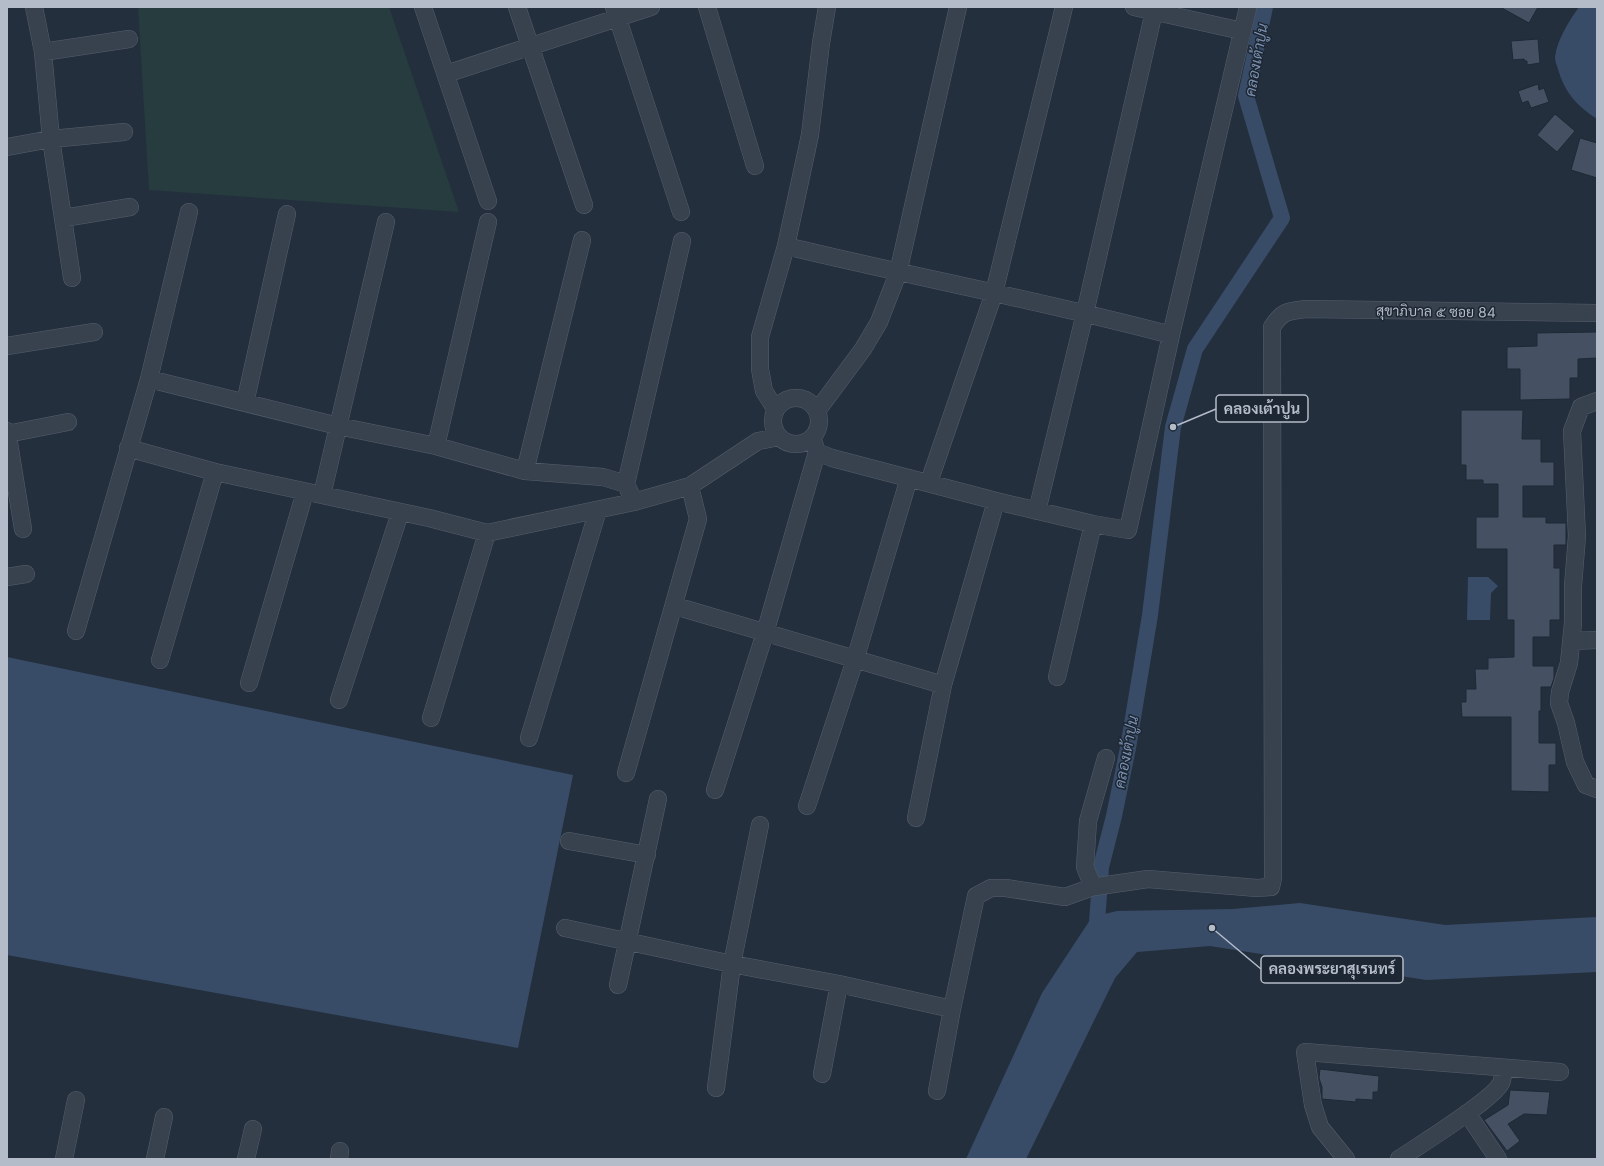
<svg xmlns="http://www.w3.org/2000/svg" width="1604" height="1166" font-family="Inter,Sarabun,sans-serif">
<rect width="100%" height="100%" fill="#242f3e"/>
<path fill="#263c3f" d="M138 7H389L459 212 149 190Z"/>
<path fill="#394c67" d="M1579 7H1597V119C1578 107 1564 92 1558 69 1557 66 1555 61 1555 57 1557 40 1569 21 1579 7Z
M1468 577H1488L1498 586 1491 593 1490 620H1467Z
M7 657 573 775 518 1048 7 955Z
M1300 903 1445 925 1597 917V972L1426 980 1210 946 1137 952 1115 978 1026 1159H966L1042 993 1092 917 1117 911 1233 909Z"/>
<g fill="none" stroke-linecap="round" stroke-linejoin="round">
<path stroke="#394c67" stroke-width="16" d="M1096 936 1101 867 1114 816 1128 748 1150 615 1173 427 1195 349 1282 218 1246 96 1265 7"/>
</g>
<path fill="#455162" stroke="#1f2835" d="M1500 7H1538L1529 23Z
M1538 39 1540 63 1527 65V61H1525L1524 59 1513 60 1511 41Z
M1538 84 1539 90 1544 88 1549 102 1531 108 1528 101 1522 103 1518 91Z
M1555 114 1575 131 1557 152 1537 135Z
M1580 138 1597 143V178L1571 170Z
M1597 332V358L1578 359V378H1570V399L1520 400V369H1507V347L1537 346V333Z
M1461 410H1523L1522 439H1541V462H1554V486H1523V517H1546V523H1566V545H1554V568H1560V620H1550V637H1533V666H1554V678L1551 687H1541V711H1539V743H1556V765H1549V792L1511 791V717H1462L1461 702H1466V689H1476L1475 669H1488V658L1514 657V620H1507V549H1476V517H1498V484H1483V480H1466V465H1461Z
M1320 1069 1379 1076 1378 1092H1373V1100L1356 1099V1102L1322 1099V1087L1319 1078Z
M1510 1090 1550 1092 1547 1115 1524 1114 1508 1124 1520 1141 1507 1151 1484 1120 1508 1105Z"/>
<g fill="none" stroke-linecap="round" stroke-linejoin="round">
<g stroke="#565f6c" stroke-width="18">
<path id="street" d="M34 7 43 52 51 139 72 278
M423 7 488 201
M517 7 584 205
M614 7 681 212
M707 7 755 166
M1134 7 1242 31
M43 52 129 39
M446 74 651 7
M7 147 51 139 124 132
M64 218 130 207
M786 246C914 277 1043 301 1171 335
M7 346 94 332
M149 379 338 426 436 446 525 471 603 477 626 484 634 502 690 486 758 441 779 437
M773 421a23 23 0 1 1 46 0a23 23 0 1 1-46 0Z
M1597 401 1581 407 1572 431 1577 536 1573 586V623L1569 663 1560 692 1559 703 1566 723 1575 762 1586 785 1597 789
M245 403 287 214
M776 410 764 391 760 369V337L786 246 810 135 821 43 827 7
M817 411 863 349 879 322 898 273 958 7
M7 431 23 529
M7 434 68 422
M812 438 817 452 832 458 996 501 1093 524 1128 530 1171 335 1248 7
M436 446 488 222
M128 448 215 472 429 518 487 533 634 502
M525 471 582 240
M929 482 994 293 1064 7
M626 484 682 241
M322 495 386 222
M1037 511 1085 313 1155 7
M7 577 26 574
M675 606 943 685 996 501
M76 631 149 379 189 212
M1571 641 1597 640
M160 660 215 472
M1057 677 1093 524
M249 683 305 492
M339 700 400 513
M431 718 487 533
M529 738 598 510
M626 773 698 519 690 486
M715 790 765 633 817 452
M807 806 855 660 909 478
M916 818 943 685
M569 841 647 855
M1093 887 1085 867 1088 821 1106 758
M565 928 732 964 839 984 952 1009
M618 985 658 799
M822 1074 839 984
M716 1088 732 964 760 825
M937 1091 952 1009 976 896 991 888H1006L1065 897 1093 887 1148 879 1257 888 1271 887 1273 878 1272 327C1282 311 1288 311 1306 309L1597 313
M1467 1113 1498 1159
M64 1159 76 1100
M155 1159 164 1117
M246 1159 253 1129
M339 1159 340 1151
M1346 1159 1320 1127 1313 1105 1305 1052 1560 1072
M1399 1159C1418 1146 1493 1100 1501 1083 1503 1079 1503 1072 1504 1068"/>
</g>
<use href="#street" stroke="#38414e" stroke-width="17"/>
</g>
<g text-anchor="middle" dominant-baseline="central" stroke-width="3" stroke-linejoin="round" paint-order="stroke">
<g font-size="14" fill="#b4bcc9" stroke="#1d2633">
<text transform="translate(1436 311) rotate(1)">สุขาภิบาล ๕ ซอย 84</text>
</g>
<g font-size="15" font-style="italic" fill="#7c92b1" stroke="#1d2633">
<text transform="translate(1256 60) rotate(-80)">คลองเต้าปูน</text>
<text transform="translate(1126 752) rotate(-79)">คลองเต้าปูน</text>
</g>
</g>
<path fill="none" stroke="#b4bcc9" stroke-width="1.5" d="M1173 427L1216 409M1212 928L1261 969"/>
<g fill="#b4bcc9" stroke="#1d2633" stroke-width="1.5">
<circle cx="1173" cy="427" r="4"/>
<circle cx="1212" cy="928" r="4"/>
</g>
<g fill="#1d2633" stroke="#b4bcc9" stroke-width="1.5">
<rect x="1216" y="395" width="92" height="27" rx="4"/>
<rect x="1261" y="956" width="142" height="27" rx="4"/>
</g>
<g font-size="15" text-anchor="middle" font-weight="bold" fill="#b4bcc9">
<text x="1262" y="414">คลองเต้าปูน</text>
<text x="1332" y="974">คลองพระยาสุเรนทร์</text>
</g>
<rect width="1604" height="1166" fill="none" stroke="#b4bcc9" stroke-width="16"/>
</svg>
